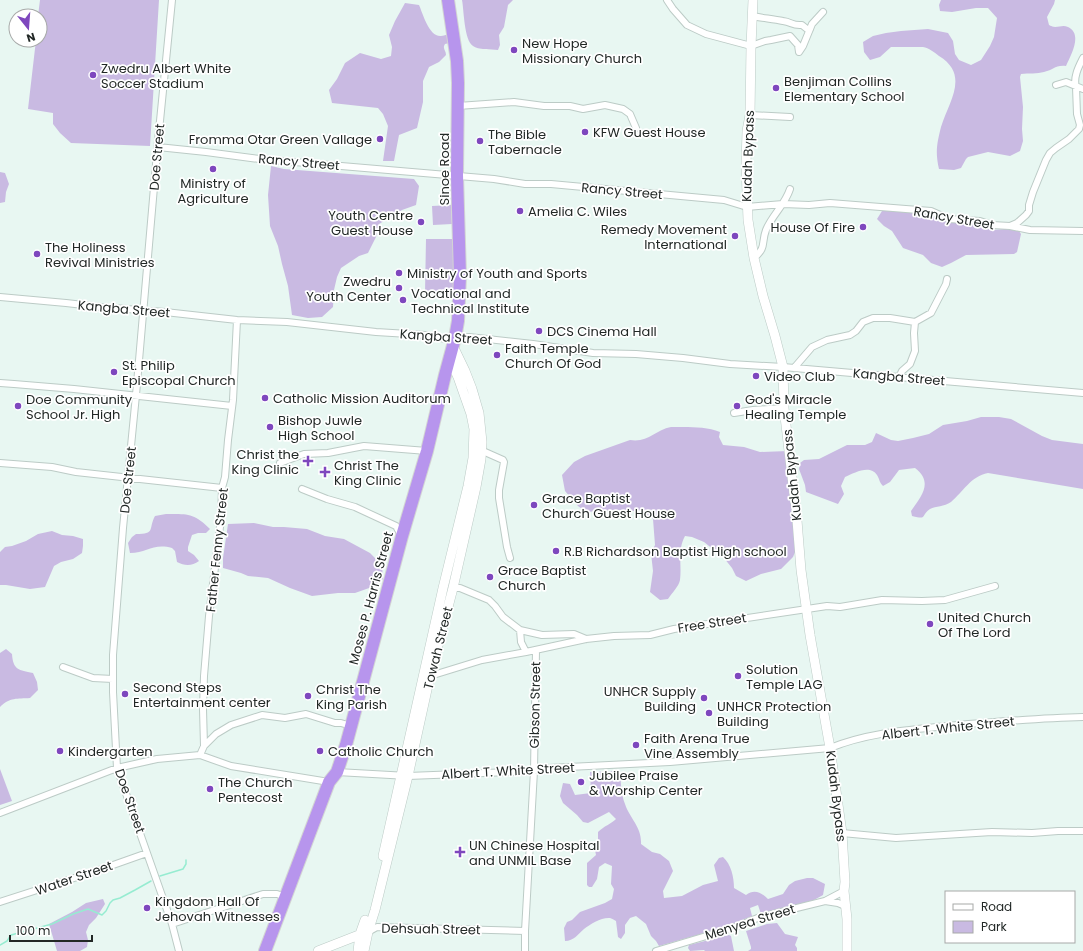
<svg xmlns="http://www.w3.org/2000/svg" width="1083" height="951" font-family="Poppins,sans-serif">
<rect width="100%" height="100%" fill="#e8f7f2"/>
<path fill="#c9bae2" d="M40 0H159L150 146 71 143 60 133 53 124V113L28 109 36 40H40V16H38Z
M462 0H513L508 5 504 27 499 35 500 45 498 50C491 49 478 50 473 46 464 40 464 10 462 0Z
M941 0H1055L1054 4 1047 17 1049 25C1050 26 1055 27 1055 27 1060 27 1063 25 1068 27 1083 34 1071 55 1066 66 1054 65 1054 70 1044 72 1037 74 1029 73 1021 74L1020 77 1023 107 1022 129 1023 141 1020 151 1010 156 988 152 968 157 966 159 961 168 954 170 939 169C935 152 937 143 941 127 949 101 970 75 939 56 934 52 929 48 923 47H891L880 57 870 60 864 52 863 42 873 36 886 33 901 31 928 29 948 33 953 41 955 54 959 60 971 65 981 60 990 46 994 37 997 18 988 8H976L952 12 940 11 939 5Z
M405 3 419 5C423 14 429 37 441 36 445 36 449 33 453 32L454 42 445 44C442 49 446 50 446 55L439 62 429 67 423 81V102L417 128 399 135 394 161H383L388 126 383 114 378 108 332 103 329 90 337 79 345 63 360 53 381 59 391 56 392 47 389 35 395 21Z
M271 166 284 169 414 179 419 186 416 205 402 210 379 224 376 237 368 253 359 256 341 268 337 277 334 290 333 307 322 317 308 318 292 315 288 286 282 264 278 246 270 226 268 195Z
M0 172 5 173 9 184 6 192 5 202 0 203Z
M451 205 452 224 433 225 432 206Z
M892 210 916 213 968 223 993 230 1005 229 1019 231 1021 234 1017 252 1014 254 966 255 951 263 942 267 931 263 923 255 903 248 892 231 884 226 877 219 882 211Z
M426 239H456L455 294 425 293Z
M981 417H999L1011 419 1042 436 1052 440 1083 444V489L988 473C971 476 963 492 951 502 944 507 936 506 930 509 920 516 928 520 912 516L911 511C921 497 934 482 915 468L899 470 890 482 883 486C879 482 880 480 877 475 870 464 854 473 845 477L841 486 844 494 838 504 806 492 805 485 799 469 800 463 804 460 819 459 847 445H865L872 442 876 433 891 440 898 441 913 438 929 434 943 425 967 421Z
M671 427C687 427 705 426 720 432L719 437 723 445 744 447 760 452 788 451 797 547 793 557 781 569 761 574 746 581 736 576 732 568 724 558 704 542 692 537 685 536C677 551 682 564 680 580 679 586 672 593 668 599L660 600 650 592 653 571 651 553 655 545 653 519 641 510 634 511 614 510 586 512 578 506 565 491 562 475 574 462 585 456 630 440C648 443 655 430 671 427Z
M166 514C188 514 194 513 210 529L206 533H198L192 535 188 547V551L194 555 199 561C192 566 185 566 177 562L175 551 172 548C153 543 147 553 130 553L128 543 132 537 136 534C156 534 148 529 155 516Z
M254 523 273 527H284L307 529 325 536 344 539 370 553 382 565 383 579 372 587 355 593H338L312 596 290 588 268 578 248 576 241 573 223 568V558L228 524Z
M52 531 62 535 73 536 83 539V546L82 553 73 559 61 562 54 566 45 587 30 589 6 585H0V552L5 547 12 546 26 541 38 534Z
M6 649 12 654C13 670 19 670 33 673L37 682 38 690 30 698C17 699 10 697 0 707V653Z
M0 769 12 801 0 805Z
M619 771 620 773C621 783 621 794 625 804 630 819 642 827 641 844L652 852 660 854 669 861 673 871 663 891 664 898 682 896 703 885 718 881 714 865 719 858 723 857C731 864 734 877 734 888L746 895C754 889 761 892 768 899L783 894 789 885 795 881 807 878H813L825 884 823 895 814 900 761 914 758 905 750 908 752 916C722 929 690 937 659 946L656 941 651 936 646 924 636 916 630 918 625 925V933L621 939 618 937 616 921C614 920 613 919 610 918 602 917 590 924 584 929 578 934 574 941 565 941L564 928 567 922 572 920 580 912 605 903 612 899 614 889 611 884 612 866 605 863 599 867 597 879 592 887H589L587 885V863L596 855 594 845 598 842V832C604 826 611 824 616 819L609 812 588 823 583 822 577 815 563 803 560 796 563 783 570 784 575 795 591 793 590 772Z
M103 899 105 904 96 918 89 925 86 932 88 940 87 947 80 951H57L49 924 72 912 86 903Z
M777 923 785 934 798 937 795 945 797 948V951H748L751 949V947L746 931 767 924Z
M729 935 731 936 734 951H705L704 950 690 951 688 948 689 945Z"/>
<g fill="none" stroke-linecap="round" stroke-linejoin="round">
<path stroke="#96ecd1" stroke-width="1.5" d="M160 876 183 869 186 864V860
M0 945 7 941 11 935 52 924 73 914 88 909 102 915 106 911 110 903 113 900 120 898 135 890 151 881"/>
<g stroke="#bccbc6" stroke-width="8">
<path id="street" d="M172 0 158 141 136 395 123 528 113 655V692L117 768 172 924 179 951
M667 0 673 9 687 25 706 34 751 46 765 41 771 40 790 36 798 45 799 52 803 46 812 24 823 12
M752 16C762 18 773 19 783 21 792 22 792 26 802 25L807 29H810
M1056 85 1066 82 1083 89
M458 106 514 102 544 106H570L583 109 605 105 623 109 630 114 636 128
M750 115 790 117
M158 147 206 152 259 159 494 179 525 184H551L605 189 724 200 747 207 783 204 809 205 830 203 931 211 949 219 980 221 992 225 1010 226 1030 230 1083 231
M1010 226 1017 223 1026 215 1029 211V205L1033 192 1046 160 1050 153 1056 148 1069 139 1079 129 1080 125 1077 114 1076 87C1073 77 1079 66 1083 58
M754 258C767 247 761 243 766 230 772 215 785 205 790 189
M0 297 66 303 101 307 165 312 237 320 287 322 376 332 425 335 446 339 469 337 533 344 593 353 636 354 683 358 730 364 783 367 1083 393
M794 368 812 347 827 340 850 335 856 331 863 322 873 318H890L915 322
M899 377 902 371 910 364 915 351 914 333 915 322 931 313 946 284 947 279
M0 383 14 384 74 389 232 406
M734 413 753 410 784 408
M485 452 503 460 504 462 499 490V498L507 547 510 558
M0 463 52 467 76 472 222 488
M280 463 304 454 328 453 364 446 427 451
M302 489 327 499 355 507 396 526 401 535
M453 588H460L489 600 495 606 503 617 520 630 542 635 574 634 586 639
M520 630 521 642 526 652
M63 667 93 678 113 679
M430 676 482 660 526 652 586 639 614 636 650 635 674 629 807 609 827 606 840 607 882 600 922 601 945 600 995 586
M204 746 216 734 231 725 262 715 285 718 306 714 335 723H341L351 726
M200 755 204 746 203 709 204 676 209 616 221 519 222 488 225 477 228 440 233 400 237 320
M337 772 408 776 534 771 548 768 670 762 830 748C867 733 907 730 946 726 992 722 1037 718 1083 717
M0 813 117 768 157 759 200 755 231 766 329 782
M842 833 896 838 992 832 1032 833 1058 831H1083
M825 901 838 903 845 906V909
M0 902 99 870 147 853
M172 924 263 894H277L286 897
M368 932 377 927 525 931
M525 951V931L534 771 536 650
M656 951 733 928 760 917 825 901 844 891"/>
</g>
<g stroke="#bccbc6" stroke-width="10">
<path id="secondary" d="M753 0 751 46 750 115 747 131 746 165 748 220 754 258 763 296 775 336 783 367 784 408 793 485 796 508 801 570 810 635 830 748 842 833 845 882 844 891 847 919V951
M383 856 443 588 468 486 473 458 474 429 471 414 458 377 450 360
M318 951 364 933
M358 951 360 934 365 920
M364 951 368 932 375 910 408 776 430 676 453 588 476 487 481 459 482 442 479 413 472 389 465 371 453 346"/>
</g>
<g stroke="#d3d4d4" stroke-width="14">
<path id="highway" d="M265 951 329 782 337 772 346 745 402 536 427 451 445 375 455 338 458 321 460 276 457 175 458 83 457 61 448 0"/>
</g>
<use href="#street" stroke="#fff" stroke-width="6"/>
<use href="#secondary" stroke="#fff" stroke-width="9"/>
<use href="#highway" stroke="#b795ed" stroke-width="12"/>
</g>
<g fill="#7e47be" stroke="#fff" stroke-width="1.5">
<circle cx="514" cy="50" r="4"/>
<circle cx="93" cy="75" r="4"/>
<circle cx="776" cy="88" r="4"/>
<circle cx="585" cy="132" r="4"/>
<circle cx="380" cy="139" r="4"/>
<circle cx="480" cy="141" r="4"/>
<circle cx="213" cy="169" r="4"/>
<circle cx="520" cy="211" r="4"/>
<circle cx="421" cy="222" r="4"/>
<circle cx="863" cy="227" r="4"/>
<circle cx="735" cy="236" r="4"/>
<circle cx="37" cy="254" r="4"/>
<circle cx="399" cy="273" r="4"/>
<circle cx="399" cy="288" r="4"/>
<circle cx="403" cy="300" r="4"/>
<circle cx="539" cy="331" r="4"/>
<circle cx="497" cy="355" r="4"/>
<circle cx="114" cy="372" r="4"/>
<circle cx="756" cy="376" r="4"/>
<circle cx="265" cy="398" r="4"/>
<circle cx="18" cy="406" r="4"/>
<circle cx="737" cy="406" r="4"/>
<circle cx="270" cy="427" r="4"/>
<path d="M306 455h4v4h4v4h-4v4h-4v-4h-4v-4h4z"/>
<path d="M323 466h4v4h4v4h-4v4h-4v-4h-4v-4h4z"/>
<circle cx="534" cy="505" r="4"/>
<circle cx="556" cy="551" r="4"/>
<circle cx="490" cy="577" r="4"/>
<circle cx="930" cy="624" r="4"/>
<circle cx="738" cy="676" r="4"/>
<circle cx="125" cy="694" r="4"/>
<circle cx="308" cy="696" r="4"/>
<circle cx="704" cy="698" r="4"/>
<circle cx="709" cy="713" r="4"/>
<circle cx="636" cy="745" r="4"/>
<circle cx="60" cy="751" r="4"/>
<circle cx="320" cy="751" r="4"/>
<circle cx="581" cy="782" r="4"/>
<circle cx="210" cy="789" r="4"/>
<path d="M458 846h4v4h4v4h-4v4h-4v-4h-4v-4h4z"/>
<circle cx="147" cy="908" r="4"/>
</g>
<g text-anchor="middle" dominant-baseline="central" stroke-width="3.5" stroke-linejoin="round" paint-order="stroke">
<g font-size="13" fill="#222826" stroke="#fff" text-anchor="start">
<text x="522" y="43">New Hope<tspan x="522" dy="15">Missionary Church</tspan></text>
<text x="101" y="68">Zwedru Albert White<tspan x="101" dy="15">Soccer Stadium</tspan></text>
<text x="784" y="81">Benjiman Collins<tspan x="784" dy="15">Elementary School</tspan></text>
<text x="593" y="132">KFW Guest House</text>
<text x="488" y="134">The Bible<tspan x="488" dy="15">Tabernacle</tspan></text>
<text x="372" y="139" text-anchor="end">Fromma Otar Green Vallage</text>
<text x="213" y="183" text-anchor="middle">Ministry of<tspan x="213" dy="15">Agriculture</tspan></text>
<text x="528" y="211">Amelia C. Wiles</text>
<text x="413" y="215" text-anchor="end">Youth Centre<tspan x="413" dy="15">Guest House</tspan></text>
<text x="855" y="227" text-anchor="end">House Of Fire</text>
<text x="727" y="229" text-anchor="end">Remedy Movement<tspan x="727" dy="15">International</tspan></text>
<text x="45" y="247">The Holiness<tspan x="45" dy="15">Revival Ministries</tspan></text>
<text x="407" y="273">Ministry of Youth and Sports</text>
<text x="391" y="281" text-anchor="end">Zwedru<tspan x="391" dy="15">Youth Center</tspan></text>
<text x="411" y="293">Vocational and<tspan x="411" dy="15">Technical Institute</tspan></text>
<text x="547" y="331">DCS Cinema Hall</text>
<text x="505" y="348">Faith Temple<tspan x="505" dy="15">Church Of God</tspan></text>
<text x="122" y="365">St. Philip<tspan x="122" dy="15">Episcopal Church</tspan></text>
<text x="764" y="376">Video Club</text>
<text x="273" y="398">Catholic Mission Auditorum</text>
<text x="26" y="399">Doe Community<tspan x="26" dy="15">School Jr. High</tspan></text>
<text x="745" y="399">God's Miracle<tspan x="745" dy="15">Healing Temple</tspan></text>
<text x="278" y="420">Bishop Juwle<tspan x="278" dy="15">High School</tspan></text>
<text x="299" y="454" text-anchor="end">Christ the<tspan x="299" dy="15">King Clinic</tspan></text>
<text x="334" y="465">Christ The<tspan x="334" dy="15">King Clinic</tspan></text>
<text x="542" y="498">Grace Baptist<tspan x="542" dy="15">Church Guest House</tspan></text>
<text x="564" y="551">R.B Richardson Baptist High school</text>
<text x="498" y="570">Grace Baptist<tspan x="498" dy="15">Church</tspan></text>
<text x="938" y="617">United Church<tspan x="938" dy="15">Of The Lord</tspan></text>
<text x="746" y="669">Solution<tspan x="746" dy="15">Temple LAG</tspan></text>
<text x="133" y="687">Second Steps<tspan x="133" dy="15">Entertainment center</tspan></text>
<text x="316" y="689">Christ The<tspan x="316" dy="15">King Parish</tspan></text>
<text x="696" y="691" text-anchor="end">UNHCR Supply<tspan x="696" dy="15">Building</tspan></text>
<text x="717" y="706">UNHCR Protection<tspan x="717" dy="15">Building</tspan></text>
<text x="644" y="738">Faith Arena True<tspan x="644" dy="15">Vine Assembly</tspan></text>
<text x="68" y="751">Kindergarten</text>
<text x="328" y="751">Catholic Church</text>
<text x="589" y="775">Jubilee Praise<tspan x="589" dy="15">&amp; Worship Center</tspan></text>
<text x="218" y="782">The Church<tspan x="218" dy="15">Pentecost</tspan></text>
<text x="469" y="845">UN Chinese Hospital<tspan x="469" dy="15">and UNMIL Base</tspan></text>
<text x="155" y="901">Kingdom Hall Of<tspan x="155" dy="15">Jehovah Witnesses</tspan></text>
</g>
<g font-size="13" fill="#222826" stroke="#fff">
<text transform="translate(748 156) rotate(-88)">Kudah Bypass</text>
<text transform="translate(157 157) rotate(-85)">Doe Street</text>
<text transform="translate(299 162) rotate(5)">Rancy Street</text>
<text transform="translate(444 169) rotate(-90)">Sinoe Road</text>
<text transform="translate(622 191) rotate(5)">Rancy Street</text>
<text transform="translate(954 218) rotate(10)">Rancy Street</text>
<text transform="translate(124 309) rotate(5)">Kangba Street</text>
<text transform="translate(446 337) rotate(4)">Kangba Street</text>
<text transform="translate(899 377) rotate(5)">Kangba Street</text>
<text transform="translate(792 475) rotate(-96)">Kudah Bypass</text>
<text transform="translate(128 480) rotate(-84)">Doe Street</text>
<text transform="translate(217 550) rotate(-84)">Father Fenny Street</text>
<text transform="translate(371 598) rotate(-75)">Moses P. Harris Street</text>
<text transform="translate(712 623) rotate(-9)">Free Street</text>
<text transform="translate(438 648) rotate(-76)">Towah Street</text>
<text transform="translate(535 705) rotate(-89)">Gibson Street</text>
<text transform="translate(948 728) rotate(-6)">Albert T. White Street</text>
<text transform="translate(508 771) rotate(-3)">Albert T. White Street</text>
<text transform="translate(836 796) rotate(83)">Kudah Bypass</text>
<text transform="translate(130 801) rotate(71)">Doe Street</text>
<text transform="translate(74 878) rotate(-19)">Water Street</text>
<text transform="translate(750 922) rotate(-17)">Menyea Street</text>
<text transform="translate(431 929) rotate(1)">Dehsuah Street</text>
</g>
</g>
<rect x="945" y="891" width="130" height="52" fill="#ffffff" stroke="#a7a9a8"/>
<rect x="953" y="904" width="20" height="6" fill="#ffffff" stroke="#a7a9a8"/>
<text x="981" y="911" font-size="12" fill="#222826">Road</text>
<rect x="953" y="921" width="20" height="12" fill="#c9bae2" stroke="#a7a9a8"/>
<text x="981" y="931" font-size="12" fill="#222826">Park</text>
<g transform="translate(28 28) rotate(163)"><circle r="19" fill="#ffffff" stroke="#a7a9a8"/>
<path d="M0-3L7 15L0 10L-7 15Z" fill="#7e47be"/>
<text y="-6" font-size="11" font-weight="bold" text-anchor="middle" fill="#222826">N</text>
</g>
<path d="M10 935v6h82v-6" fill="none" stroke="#222826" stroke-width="2"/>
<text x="16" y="935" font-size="12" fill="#222826" stroke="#ffffff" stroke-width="3" paint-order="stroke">100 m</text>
</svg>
